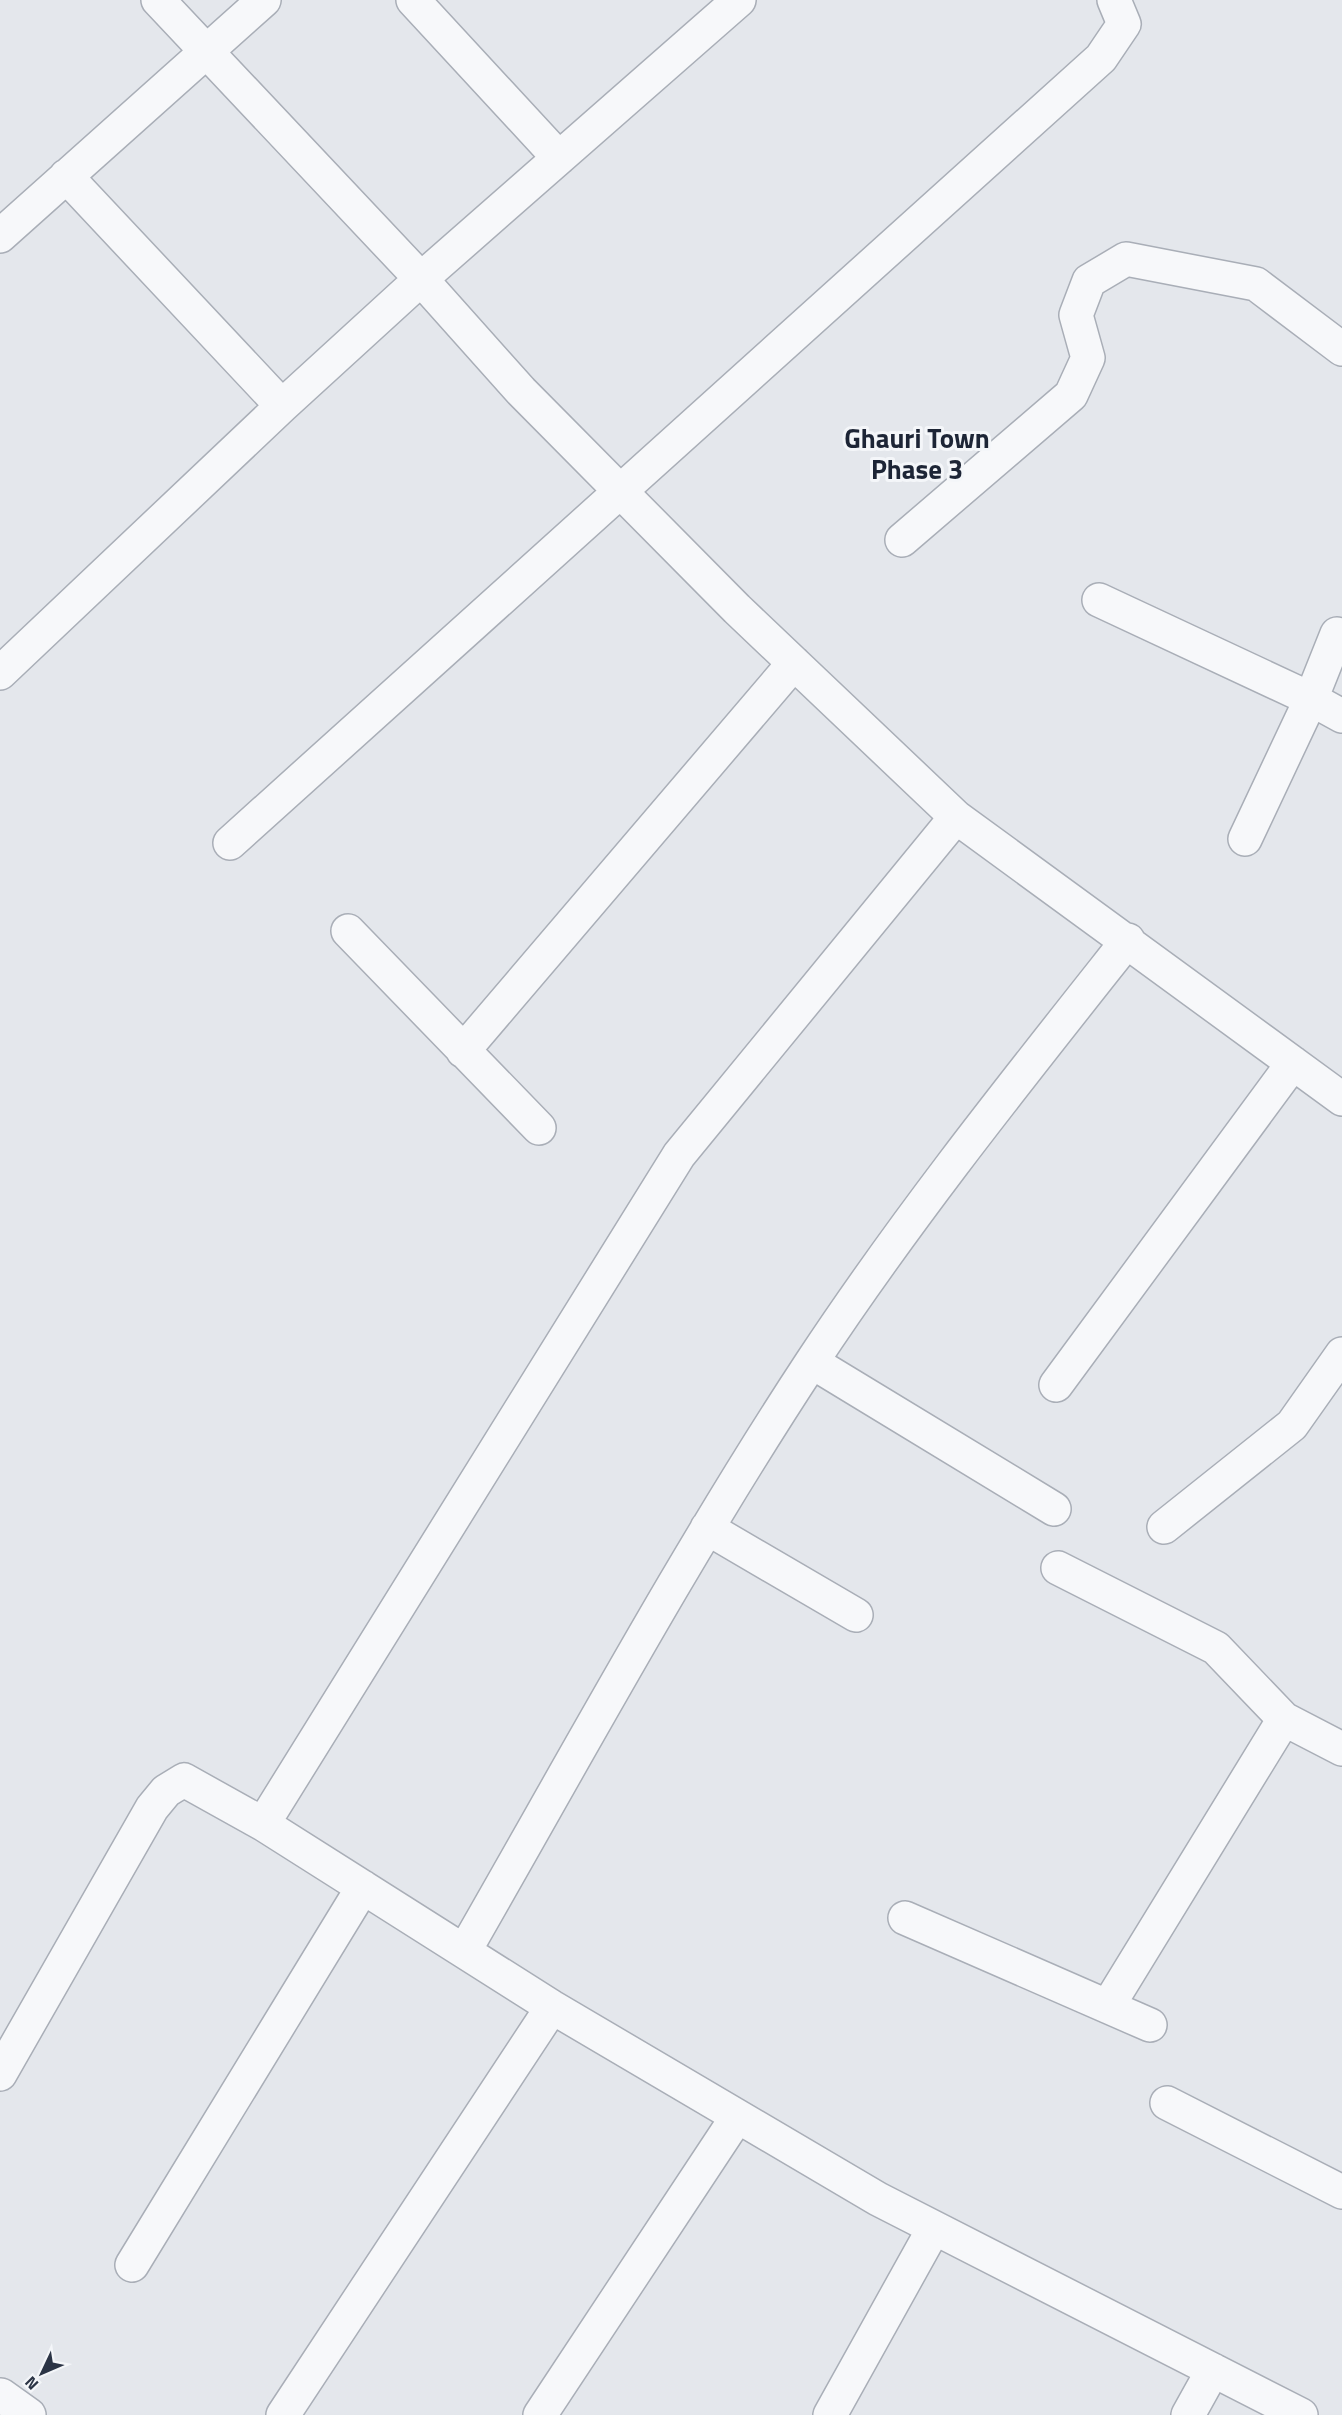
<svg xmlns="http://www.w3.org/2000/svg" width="1342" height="2415" font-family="'Titillium Web',sans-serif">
<rect width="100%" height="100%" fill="#e4e7ec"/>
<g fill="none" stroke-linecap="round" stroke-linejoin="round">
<g stroke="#a9aeb7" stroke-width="36">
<path id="street" d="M158 0 421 279 521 391 737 609 956 817 1342 1099
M413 0 559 158
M66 176 282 406
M0 236 264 0
M902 540 1071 395 1088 358 1076 315 1089 281 1126 259 1256 284 1342 349
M1099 600 1311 699 1342 716
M0 673 282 406 421 279 739 0
M1245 839 1311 699 1337 634
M230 843 1101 58 1124 24 1114 0
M348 931 539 1128
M463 1051 794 663
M812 1362 1054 1509
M1056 1385 1293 1063
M1164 1527 1292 1425 1342 1354
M707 1528 856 1615
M1058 1568 1216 1648 1284 1719 1342 1749
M263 1824 679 1155 956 817
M905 1918 1150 2025
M465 1950C578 1753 686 1553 811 1363 908 1216 1018 1079 1128 940
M1108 2006 1284 1719
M0 2074 152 1808 166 1791 184 1780 263 1824 552 2007 878 2199 1301 2415
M1167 2103 1342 2192
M132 2265 363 1887
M1 2395 29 2415
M283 2415 552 2007
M540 2415 737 2117
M830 2415 934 2228
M1188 2415 1213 2370"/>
</g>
<use href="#street" stroke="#f7f8fa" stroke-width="33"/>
</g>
<g text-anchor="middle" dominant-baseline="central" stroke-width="6" stroke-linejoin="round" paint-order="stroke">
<g font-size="27" font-weight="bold" fill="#1d2536" stroke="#f4f6f9">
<text x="917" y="437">Ghauri Town<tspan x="917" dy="31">Phase 3</tspan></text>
</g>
</g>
<g transform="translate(42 2373) rotate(226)" stroke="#f4f6f9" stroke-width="4.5" paint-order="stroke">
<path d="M0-4.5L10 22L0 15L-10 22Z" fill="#2b3445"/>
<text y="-9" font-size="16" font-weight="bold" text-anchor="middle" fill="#2b3445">N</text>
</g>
</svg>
